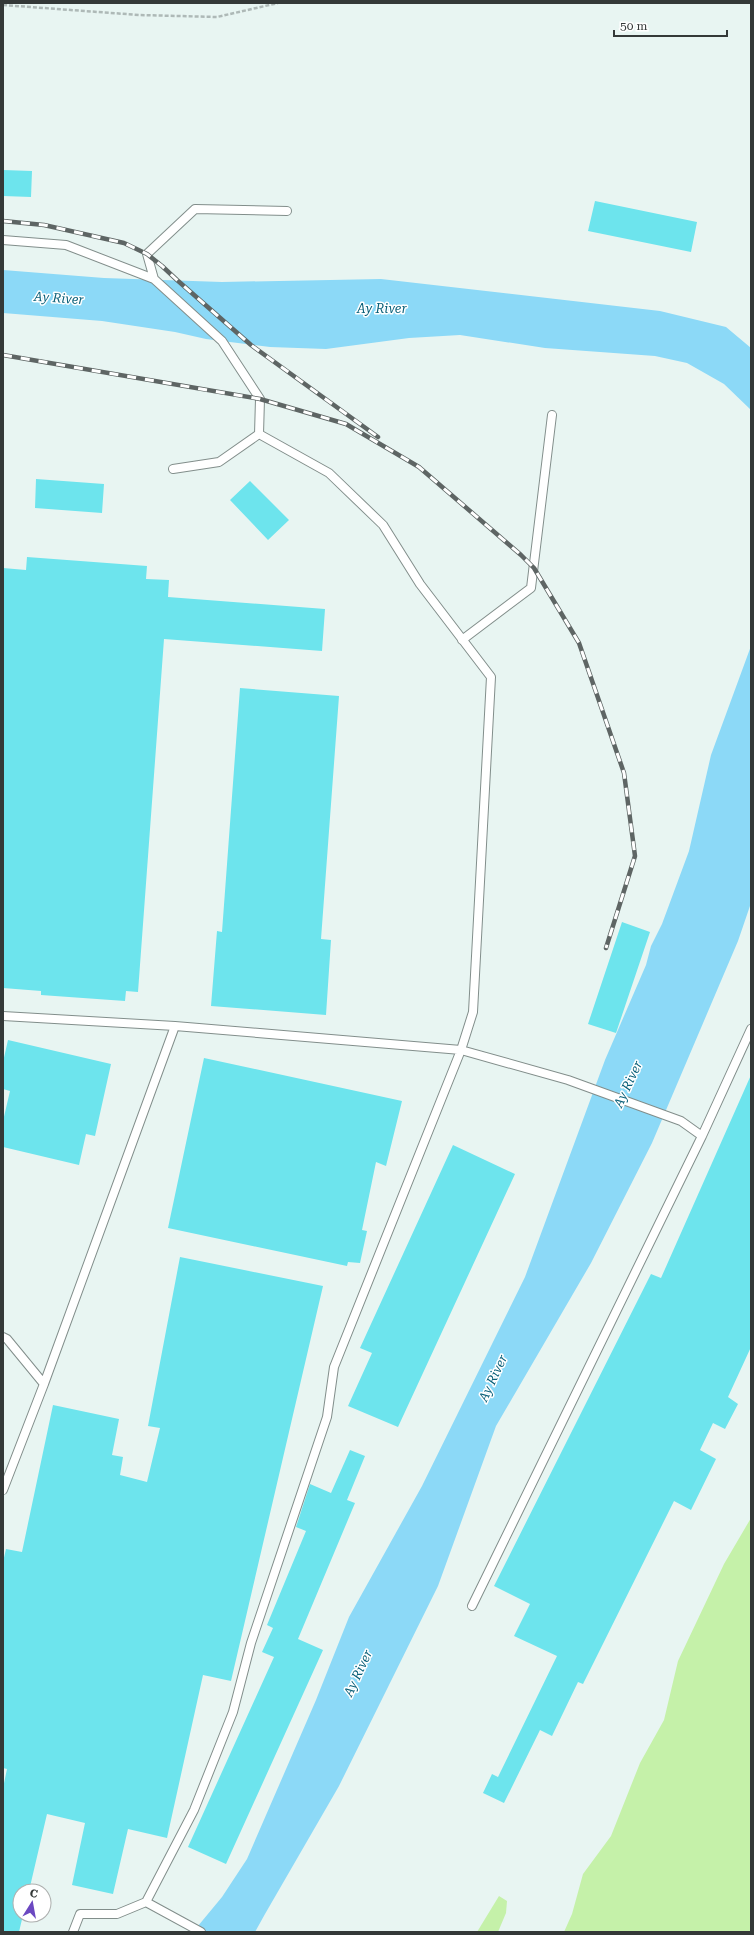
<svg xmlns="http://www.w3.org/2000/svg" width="754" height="1935" font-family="'Roboto Serif',serif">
<rect width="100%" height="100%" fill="#e8f5f2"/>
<path fill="#c5f1a9" d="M751 1518V1932H564L572 1914 583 1874 611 1836 640 1763 664 1720 678 1661 724 1564Z
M499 1896 507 1901 506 1913 498 1932H477Z"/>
<path fill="#8cd9f7" d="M3 270 104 278 222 282 381 279 660 311 726 327 751 348V410L724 384 687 363 655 356 545 348 460 335 409 338 326 349 270 347 206 339 175 332 102 321 3 313Z
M751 646V903L738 941 652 1143 591 1263 496 1426 438 1586 339 1786 265 1914 255 1932H193L222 1897 247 1859 316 1700 349 1617 422 1486 525 1277 605 1060 646 965 651 946 662 924 689 851 711 755Z"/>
<path fill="#6de4ed" d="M3 170 32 171 31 197 3 196Z
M595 201 697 222 691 252 588 231Z
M36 479 104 484 102 513 35 508Z
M250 481 289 520 268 540 230 500Z
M27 557 147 566 146 579 169 580 168 597 325 609 322 651 164 639 138 992 126 991 125 1001 41 995V991L3 988V568L26 570Z
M240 688 339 696 321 939 331 940 326 1015 211 1006 217 931 222 932Z
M622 922 650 932 616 1033 588 1024Z
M8 1040 111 1064 95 1136 86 1134 79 1165 3 1147V1121L10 1091 3 1089V1062Z
M204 1058 402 1101 386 1166 376 1162 362 1230 367 1231 360 1263 348 1262 347 1266 168 1228Z
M751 1075V1347L728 1397 738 1404 725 1429 713 1423 700 1450 716 1459 691 1510 674 1501 583 1684 578 1682 552 1736 540 1730 504 1803 483 1793 492 1774 498 1777 557 1656 514 1636 530 1604 494 1586 651 1274 661 1278Z
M453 1145 515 1174 398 1427 348 1406 372 1353 360 1348Z
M180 1257 323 1286 231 1681 203 1675 167 1838 128 1829 113 1894 72 1885 85 1823 47 1814 29 1891H20V1915H23L19 1932H3V1788L7 1769 3 1768V1562L6 1549 22 1552 53 1405 119 1419 112 1455 123 1457 120 1475 147 1482 160 1428 148 1426Z
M350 1450 365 1456 347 1500 355 1503 298 1639 323 1650 226 1864 188 1847 274 1657 262 1652 273 1628 267 1625 306 1531 296 1527 310 1484 331 1493Z"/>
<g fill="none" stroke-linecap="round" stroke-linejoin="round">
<g stroke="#828e8b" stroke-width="10">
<path id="lane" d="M3 240 66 245 154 279 222 341 260 399 259 434 219 462 173 469
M154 279 147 254 195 209 287 211
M462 640 531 588 552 415
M3 1016 175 1026 461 1050 568 1080 681 1121 702 1136
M3 1337 7 1339 44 1384 3 1490
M44 1384 175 1026
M472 1606 702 1136 751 1029
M146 1902 201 1932
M73 1932 80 1914H117L146 1902 194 1810 233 1712 251 1643 327 1417 334 1367 461 1050 473 1012 491 677 420 584 383 525 329 473 259 434"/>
</g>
<path stroke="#aeb9b7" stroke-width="2.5" stroke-dasharray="4 2" stroke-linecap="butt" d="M3 5 139 15 217 17 278 3"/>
<use href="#lane" stroke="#fff" stroke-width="8"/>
<g stroke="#5e6564" stroke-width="4.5">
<path id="rail" d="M3 221 44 225 124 243 147 254 162 266 177 280 251 345 378 437
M3 355 260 399 346 424 419 467 521 555 534 568 579 643 624 773 635 856 606 948"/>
</g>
<use href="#rail" stroke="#fff" stroke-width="3" stroke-dasharray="9" stroke-linecap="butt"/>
</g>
<g text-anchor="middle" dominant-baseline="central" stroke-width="3" stroke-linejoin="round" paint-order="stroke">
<g font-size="13" font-style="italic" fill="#0a6079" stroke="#fff">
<text transform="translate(59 298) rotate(4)">Ay River</text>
<text x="382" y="308">Ay River</text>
<text transform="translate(628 1084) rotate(-65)">Ay River</text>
<text transform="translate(493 1378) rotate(-65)">Ay River</text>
<text transform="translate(358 1673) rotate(-65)">Ay River</text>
</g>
</g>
<rect width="754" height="1935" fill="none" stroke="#343938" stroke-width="8"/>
<g transform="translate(32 1903) rotate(11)"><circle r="19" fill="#ffffff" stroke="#aeb0af"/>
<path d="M0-3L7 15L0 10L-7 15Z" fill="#6b48c1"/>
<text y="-6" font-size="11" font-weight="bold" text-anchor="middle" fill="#343938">С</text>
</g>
<path d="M614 30v6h113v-6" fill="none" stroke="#343938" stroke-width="2"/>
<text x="620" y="30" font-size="12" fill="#343938" stroke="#ffffff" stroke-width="3" paint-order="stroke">50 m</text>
</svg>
